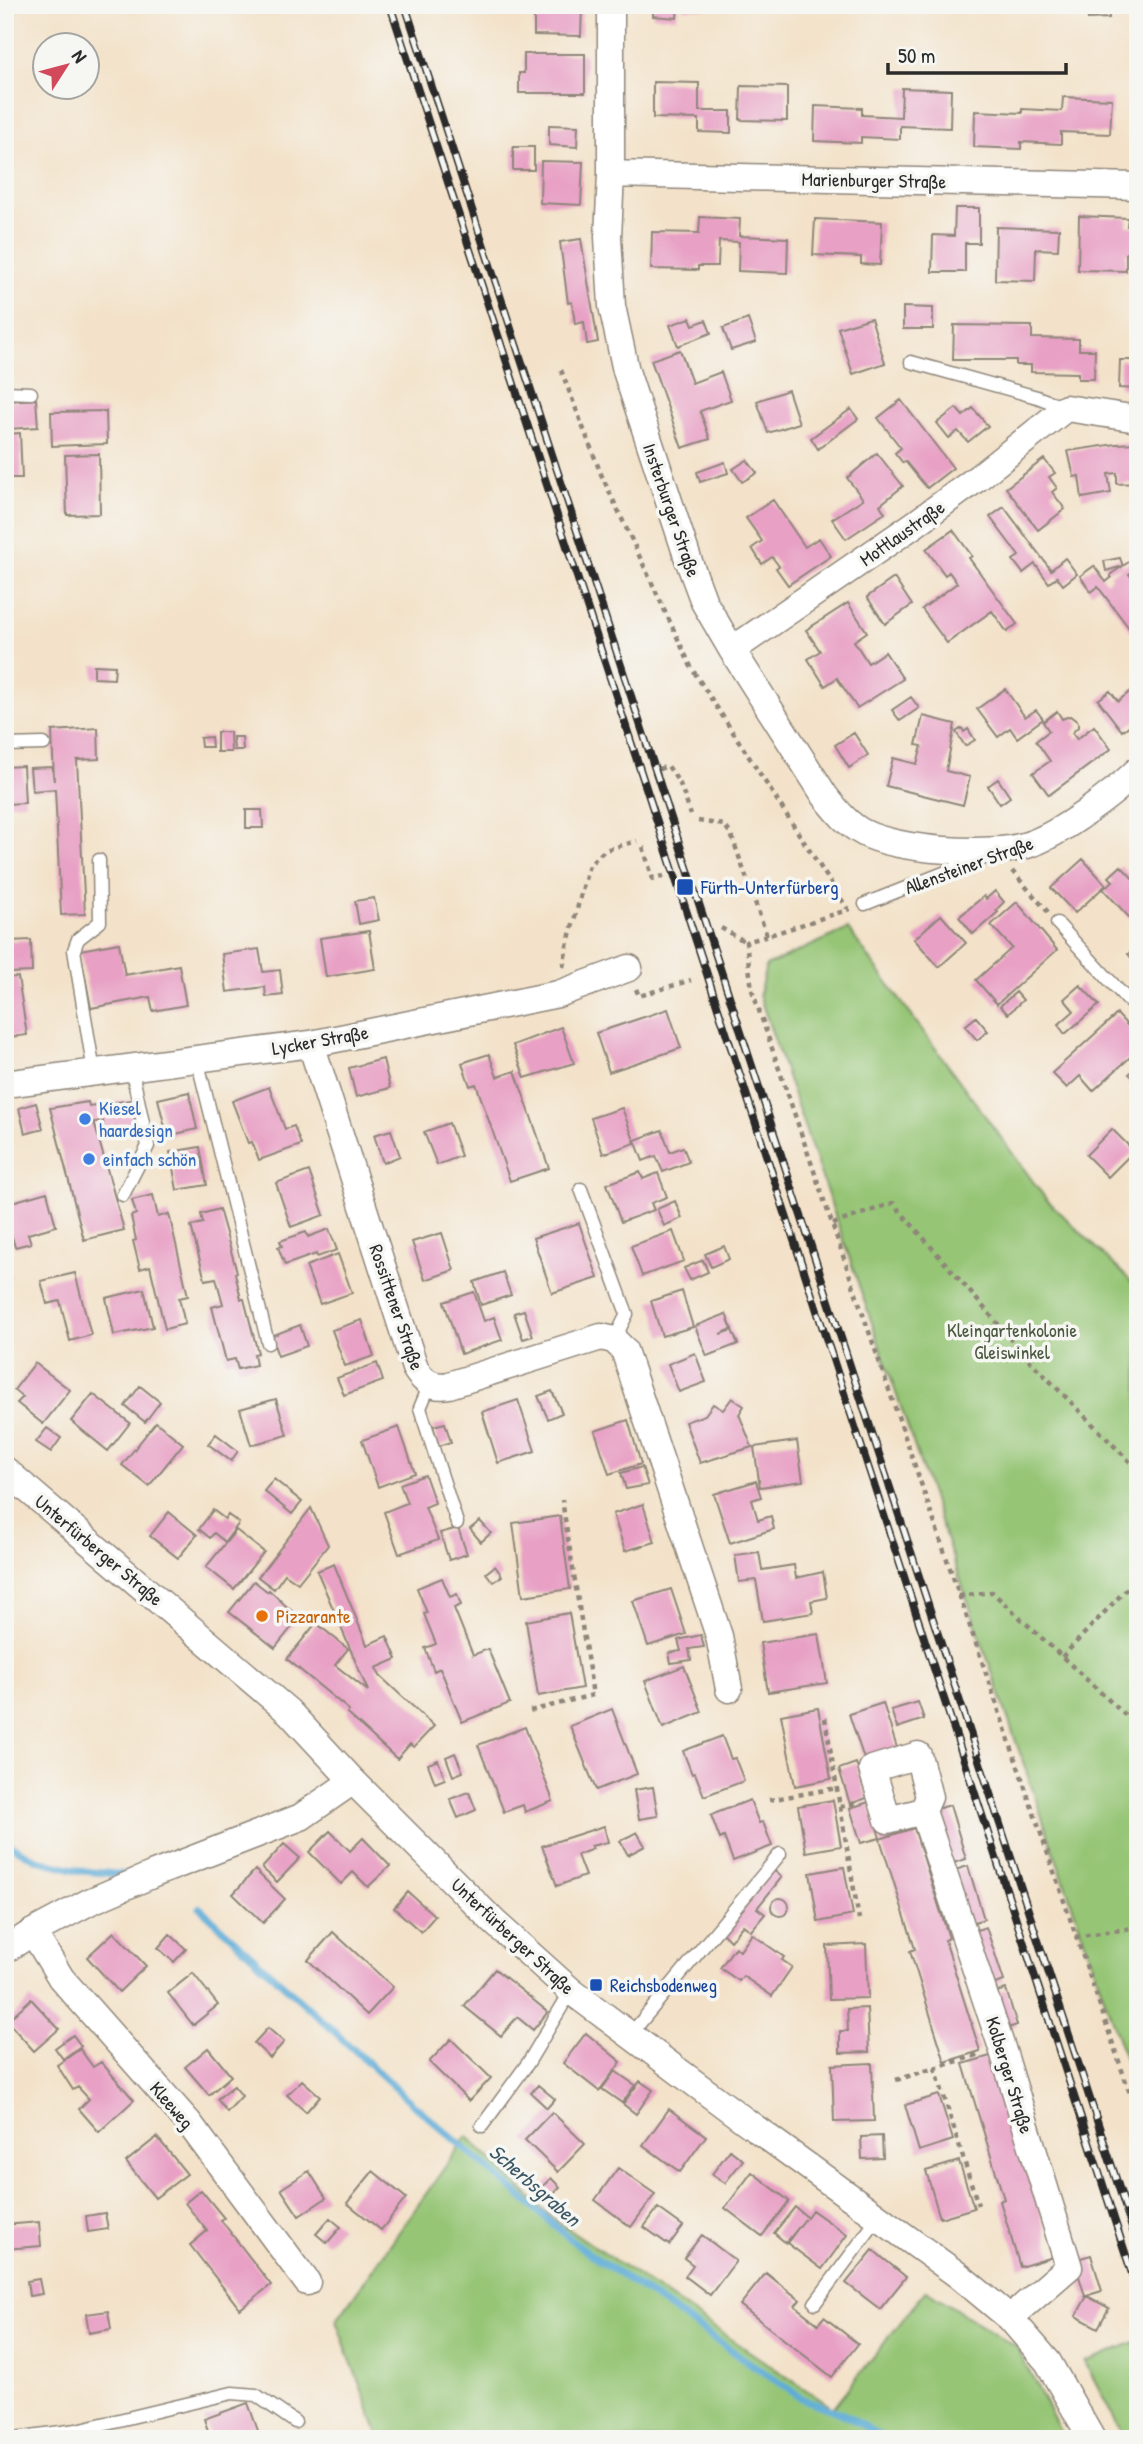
<svg xmlns="http://www.w3.org/2000/svg" width="1143" height="2444" font-family="'Patrick Hand',sans-serif">
<rect width="100%" height="100%" fill="#f6f6f2"/>
<filter id="ink" filterUnits="userSpaceOnUse"><feTurbulence type="fractalNoise" baseFrequency=".0143" numOctaves="2"/><feDisplacementMap in="SourceGraphic" scale="14" xChannelSelector="R" yChannelSelector="G"/><feConvolveMatrix kernelMatrix="1 2 1 2 8 2 1 2 1" color-interpolation-filters="sRGB"/></filter>
<filter id="wash" filterUnits="userSpaceOnUse"><feTurbulence type="fractalNoise" baseFrequency=".00686" numOctaves="4" result="noise"/><feDisplacementMap in="SourceGraphic" scale="28" xChannelSelector="R" yChannelSelector="G"/><feGaussianBlur stdDeviation="1.57" result="paint"/><feColorMatrix in="noise" values="0 0 0 0 0 0 0 0 0 0 0 0 0 0 0 0 0 1.4 0 .05"/><feComposite in="paint" operator="in"/></filter>
<g filter="url(#wash)">
<rect width="100%" height="100%" fill="#f3e2c9"/>
<path fill="#95c575" stroke="#607850" stroke-width="2" d="M848 929 1046 1199 1138 1288V2096L759 995 766 966Z
M467 2136 551 2217 833 2408 926 2290 1017 2348 1064 2439H380L336 2321Z
M1135 2342 1138 2350V2439H1125L1085 2362Z"/>
<g fill="none" stroke-linecap="round" stroke-linejoin="round">
<path stroke="#5dacd7" stroke-width="7" d="M5 1842 37 1860 82 1871 128 1875
M200 1908 414 2105 581 2248 803 2399 848 2416 884 2439"/>
</g>
<g id="blocks">
<path fill="#e8a0c5" d="M534 5H582L581 36 534 35Z
M653 5H678L677 18 653 16Z
M684 5H724V8L684 9Z
M1088 5H1108L1109 18 1088 19Z
M1134 5H1138V19H1134Z
M524 54H585V93H519V73H524Z
M653 82 699 83V111H731V133L699 132V119L653 118Z
M741 86 787 87V121L740 120Z
M902 88 951 90 950 128 900 126V139L861 137V143L814 141 815 106 862 108V115L901 117Z
M1063 97 1112 99 1110 134 1061 132V144L1021 142V149L974 147 975 111 1022 113V109L1062 111Z
M549 125 578 126 577 147 549 145Z
M513 147H534V170H513Z
M541 161 583 162 581 205 540 203Z
M955 208H979V243H965V272H932L933 235 954 236Z
M1079 216 1128 218 1127 226H1138V254L1126 253V271L1078 270Z
M700 217 740 219 739 236 788 238 787 273 738 271 739 242 719 241 718 266H698V270L651 269 652 232 699 233Z
M815 219 882 222 880 265 861 264V257L813 255Z
M996 227 1059 229 1058 250 1036 249 1035 281 995 280Z
M581 239 598 342 587 344 584 322 575 324 572 302 568 303 560 242Z
M903 307 933 308V329H903Z
M690 318 693 325 706 320 711 333 678 346 670 325Z
M871 318 885 363 853 374 838 328Z
M748 319 756 342 731 350 723 328Z
M954 325 1032 326V338L1079 339V350H1095L1094 379H1078V373L1031 372V365H1016V360H953Z
M680 350 692 383 721 372 731 400 700 411 710 439 682 448 651 360Z
M1120 360H1138V389L1119 388Z
M788 390 799 423 768 433 757 401Z
M36 399 38 427 9 429 8 401Z
M901 400 953 468 927 488 905 461 903 463 895 453 901 448 878 418Z
M956 408 963 416 973 408 988 426 968 442 958 431 949 438 937 423Z
M851 409 858 419 818 449 811 438Z
M106 411 107 444 52 446 51 412Z
M20 433 22 478H5V434Z
M1138 443V483L1117 484V473L1108 474 1111 493 1082 498 1079 476 1074 477 1068 451 1116 444Z
M877 453 903 486 880 505 885 513 846 539 832 519 863 499 847 478Z
M99 454 100 514 67 515 65 455Z
M1044 459 1055 473 1049 477 1057 488 1052 492 1065 509 1038 530 1006 488Z
M747 460 757 473 742 482 733 469Z
M725 462 728 473 700 482 697 472Z
M773 500 805 547 819 538 831 556 788 585 776 568 779 566 772 557 762 564 752 548 762 541 746 518Z
M1004 507 1051 570 1065 558 1077 574 1063 585 1057 577 1049 583 1035 564 1023 573 1013 560 1019 556 990 517Z
M953 530 972 556 969 558 1017 624 1007 632 992 611 947 643 922 609 957 583 949 572 945 575 926 549Z
M1120 558 1123 566 1133 559 1138 568 1129 574 1138 585V640L1098 587 1091 592 1080 576 1094 566 1106 582 1111 578V574L1123 566 1106 571 1104 561Z
M894 578 912 605 885 624 867 597Z
M848 603 867 632 854 641 868 663 885 652 903 679 857 708 837 678 825 686 808 659 820 651 806 630Z
M94 665 115 666 114 679 94 678Z
M1136 687 1138 719 1122 731 1098 700 1110 691 1118 701Z
M1005 689 1025 717 1036 710 1043 719 1017 738 1010 728 998 737 977 709Z
M911 697 919 708 900 721 892 710Z
M1057 711 1062 719 1070 716 1078 722V727L1072 733 1077 739 1094 726 1111 749 1049 795 1033 773 1050 761 1036 741 1049 731 1043 722Z
M923 716 955 724 946 771 970 777 963 805 886 786 893 758 917 764 922 746 916 745Z
M98 728 99 759 77 760 85 914 61 915 55 789 32 791 30 768 52 767 54 781 52 731Z
M962 728 964 732 968 729 975 740 965 746 956 732Z
M217 732H230L231 752H217Z
M854 733 868 755 849 768 835 745Z
M211 737 212 747H201L200 738Z
M233 737H242L243 750H234Z
M23 766 25 803 5 804V767Z
M998 779 1010 797 1000 804 988 786Z
M246 810H262L263 828H246Z
M1083 859 1106 885 1075 913 1051 888Z
M1121 866 1138 884V927L1103 889 1113 881 1109 877Z
M995 891 1004 902 996 910 998 912 973 934 959 917 984 896 986 899Z
M374 898 379 920 359 924 355 901Z
M1017 902 1057 950 997 1004 976 980 1012 948 991 925Z
M941 915 966 943 939 967 914 939Z
M369 931 375 969 326 977 320 938Z
M31 940 32 972 10 973 9 941Z
M119 943 125 975 179 965 186 1005 153 1011 150 997 91 1008 80 950Z
M1138 945V965L1128 954Z
M259 949 263 972 280 970 283 995 266 997 265 987 227 992 222 954Z
M18 977 27 1035 5 1038V978Z
M1080 985 1099 1005 1065 1034 1058 1025 1074 1011 1064 999Z
M1016 992 1023 1000 1008 1014 1000 1006Z
M668 1009 681 1048 609 1072 596 1033Z
M1117 1014 1138 1037V1050L1093 1091 1080 1076 1067 1088 1052 1073Z
M976 1017 988 1031 977 1040 965 1026Z
M561 1027 574 1063 525 1078 513 1045Z
M489 1054 497 1077 515 1071 549 1168 510 1181 476 1084 470 1086 462 1063Z
M383 1059 390 1088 356 1097 349 1068Z
M1138 1066V1082L1129 1074Z
M269 1087 285 1129 294 1126 301 1145 259 1160 252 1142 248 1143 232 1101Z
M189 1092 197 1129 167 1136 158 1099Z
M132 1100 137 1131 105 1136 103 1121 94 1122 124 1230 84 1240 50 1108 88 1102 89 1106Z
M36 1103 43 1129 25 1134 19 1108Z
M622 1108 635 1143 603 1154 591 1118Z
M449 1123 461 1156 437 1165 424 1132Z
M1112 1129 1134 1151 1108 1177 1086 1155Z
M391 1130 400 1156 383 1163 374 1135Z
M662 1130 670 1152 683 1147 689 1162 663 1172 656 1156 643 1161 635 1140Z
M200 1147 207 1185 177 1190 170 1152Z
M309 1171 324 1215 291 1227 276 1183Z
M640 1172 643 1179 658 1173 667 1197 651 1203 654 1210 621 1222 607 1184Z
M47 1192 56 1226 28 1234 31 1243 15 1247 5 1214V1204Z
M153 1195 158 1217 169 1214 188 1296 179 1298 185 1324 165 1329 150 1266 140 1269 133 1241 136 1240 131 1216 136 1214 132 1200Z
M675 1201 682 1218 664 1226 657 1209Z
M219 1209 237 1272 235 1273 241 1299H244L258 1353 254 1354 256 1365 238 1369 235 1359 226 1361 212 1307 223 1304 216 1278 205 1280 191 1226 203 1223 201 1214Z
M579 1223 598 1278 552 1293 533 1238Z
M329 1229 337 1250 317 1257 316 1254 285 1265 278 1247 282 1246 280 1241 306 1232 308 1237Z
M673 1231 684 1261 642 1276 631 1246Z
M442 1233 454 1270 425 1280 412 1242Z
M724 1246 729 1259 711 1267 705 1254Z
M338 1254 352 1293 320 1304 306 1266Z
M703 1260 708 1272 690 1280 684 1268Z
M5 1262 11 1278 5 1280Z
M503 1272 511 1295 481 1305 474 1282Z
M75 1273 91 1335 70 1341 60 1301 47 1304 41 1281Z
M144 1289 153 1327 114 1335 106 1298Z
M682 1291 693 1327 662 1336 651 1301Z
M474 1292 484 1321 494 1317 502 1340 461 1354 444 1302Z
M524 1310 533 1336 523 1339 514 1313Z
M726 1314 732 1329 720 1334 732 1330 738 1344 707 1356 695 1326Z
M362 1320 374 1356 345 1366 332 1330Z
M300 1325 307 1346 278 1356 271 1336Z
M695 1353 706 1382 679 1392 668 1364Z
M35 1363 70 1390 43 1424 17 1403 23 1397 14 1390Z
M377 1363 383 1381 344 1395 337 1378Z
M140 1386 160 1402 145 1422 125 1406Z
M552 1391 562 1413 548 1419 538 1396Z
M93 1394 130 1423 108 1451 71 1421Z
M732 1398 744 1406 739 1414 752 1447 700 1463 685 1422 705 1415 713 1404 723 1410Z
M276 1399 287 1435 251 1445 240 1409Z
M518 1400 535 1451 498 1463 482 1412Z
M628 1420 641 1464 609 1474 595 1431Z
M156 1422 183 1444 149 1486 122 1465Z
M445 1423 451 1442 439 1446 433 1426Z
M399 1427 415 1473 378 1487 362 1440Z
M47 1428 61 1438 51 1452 36 1442Z
M216 1434 238 1451 231 1461 208 1444Z
M797 1441 803 1481 760 1487 754 1447Z
M642 1467 648 1485 626 1489 621 1473Z
M425 1475 435 1503 425 1507 438 1540 399 1554 384 1512 407 1503 400 1484Z
M274 1479 302 1502 292 1514 264 1491Z
M756 1481 761 1497 752 1500 758 1520 771 1516 774 1529 730 1543 714 1494Z
M643 1504 655 1542 625 1551 613 1514Z
M311 1508 328 1545 298 1583 285 1574 274 1589 258 1577Z
M213 1510 225 1519 228 1515 239 1523 225 1542 214 1533 210 1538 199 1529Z
M169 1512 197 1535 178 1558 150 1536Z
M560 1516 570 1589 523 1596 513 1523Z
M480 1521 491 1533 481 1542 470 1529Z
M458 1528 467 1554 449 1560 440 1533Z
M236 1530 264 1552 234 1589 206 1567Z
M759 1552 762 1570 794 1565 796 1578 823 1572 827 1598 811 1601 813 1613 763 1621 756 1580 739 1582 735 1555Z
M334 1564 367 1645 387 1636 397 1659 376 1668 380 1676 434 1726 414 1747 410 1744 397 1759 347 1713 349 1710 287 1659 316 1623 348 1649 335 1665 368 1691 317 1571Z
M495 1566 502 1576 493 1582 486 1573Z
M442 1578 450 1597 457 1594 461 1605 454 1608 473 1655 488 1649 510 1703 462 1722 440 1668 434 1671 425 1648 436 1644 424 1614 427 1613 417 1588Z
M254 1581 268 1592 269 1590 299 1618 275 1648 229 1612Z
M671 1589 686 1634 648 1646 633 1601Z
M569 1613 582 1688 538 1696 526 1621Z
M819 1634 827 1683 768 1692 760 1643Z
M701 1635 704 1647 689 1649 691 1660 671 1663 669 1653 681 1651 678 1640Z
M684 1666 702 1712 663 1728 645 1681Z
M918 1702 924 1719 897 1728 891 1710Z
M883 1703 897 1748 864 1759 849 1714Z
M818 1708 831 1779 795 1786 781 1715Z
M612 1709 637 1774 596 1790 570 1726Z
M525 1727 553 1801 525 1812 523 1805 504 1812 478 1745Z
M722 1736 731 1759 735 1758 744 1781 704 1796 695 1773 692 1774 683 1751Z
M455 1753 463 1772 453 1776 446 1757Z
M438 1760 445 1779 435 1783 428 1764Z
M856 1763 867 1798 850 1804 839 1769Z
M653 1787 658 1816 639 1819 634 1790Z
M469 1792 476 1810 458 1818 450 1799Z
M750 1800 759 1823 763 1822 772 1846 733 1861 724 1837 720 1839 711 1815Z
M833 1800 841 1846 806 1852 798 1806Z
M869 1802 880 1838 861 1843 850 1808Z
M950 1805 966 1859 950 1864 934 1810Z
M604 1826 608 1842 591 1846 593 1849 577 1855 585 1876 557 1886 542 1846Z
M914 1828 949 1938 945 1940 980 2051 945 2062 910 1951 915 1949 880 1839Z
M330 1831 350 1851 363 1838 390 1866 368 1887 353 1872 341 1884 309 1852Z
M637 1832 645 1846 628 1855 620 1841Z
M284 1844 300 1858 277 1882 262 1868Z
M968 1866 984 1919 968 1924 952 1871Z
M844 1867 853 1915 818 1922 810 1873Z
M255 1870 285 1899 263 1923 233 1894Z
M773 1870 782 1877 757 1908 765 1914 751 1931 743 1925 730 1941 722 1933Z
M408 1892 435 1916 421 1932 394 1908Z
M771 1907a9 9 0 1 1 18 0a9 9 0 1 1-18 0Z
M986 1927 1004 1981 989 1986 971 1932Z
M114 1932 146 1966 119 1992 87 1957Z
M333 1932 393 1987 367 2015 308 1960Z
M170 1934 186 1949 174 1962 158 1948Z
M752 1934 784 1957 782 1960 792 1967 772 1996 743 1976 739 1981 720 1968 735 1947 740 1951Z
M866 1944 868 1998 829 1999 827 1946Z
M495 1969 548 2012 533 2030 517 2017 501 2036 464 2006Z
M193 1973 218 2005 193 2025 168 1993Z
M1006 1989 1017 2025 1002 2030 990 1994Z
M31 1999 59 2029 34 2051 7 2021Z
M867 2008 869 2052 840 2053V2031H848L847 2009Z
M268 2028 284 2042 270 2058 254 2043Z
M586 2033 621 2062 599 2091 563 2063Z
M73 2035 81 2046 63 2059 55 2048Z
M451 2039 491 2078 469 2101 429 2062Z
M208 2048 231 2076 209 2095 185 2067Z
M80 2049 93 2067 101 2062 134 2100 99 2132 79 2109 89 2099 78 2087 73 2090 57 2065Z
M997 2054 1053 2257 1020 2267 1000 2201 1004 2199 963 2064Z
M872 2063 874 2121 834 2122 832 2065Z
M615 2071 635 2085 622 2103 602 2089Z
M302 2080 320 2096 306 2112 287 2095Z
M640 2081 653 2090 636 2114 623 2104Z
M538 2085 555 2099 547 2108 531 2093Z
M234 2086 242 2096 227 2112 217 2099Z
M939 2095 953 2140 919 2151 905 2105Z
M669 2109 706 2136 680 2172 643 2145Z
M552 2112 585 2144 558 2172 525 2140Z
M882 2136 883 2158 862 2159 861 2137Z
M157 2137 187 2174 155 2198 126 2162Z
M730 2150 743 2160 725 2183 712 2174Z
M959 2161 974 2208 940 2218 926 2171Z
M618 2168 655 2194 631 2227 595 2200Z
M309 2171 326 2198 299 2216 281 2189Z
M373 2171 406 2198 381 2230 347 2203Z
M752 2172 789 2201 762 2236 725 2208Z
M551 2178 560 2187 548 2198 539 2190Z
M201 2190 224 2218 221 2220 271 2285 240 2309 190 2245 207 2231 185 2203Z
M795 2207 807 2217 812 2210 847 2235 822 2269 787 2243 805 2219 786 2243 774 2233Z
M658 2208 683 2226 669 2245 644 2227Z
M105 2213 108 2229 88 2232 86 2216Z
M330 2218 341 2227 327 2243 316 2234Z
M39 2222 41 2246 5 2249V2225Z
M702 2235 736 2261 710 2295 685 2276 693 2265 684 2258Z
M873 2250 906 2277 880 2309 846 2283Z
M1091 2255 1102 2291 1085 2296 1074 2260Z
M766 2273 800 2300 795 2306 818 2324 824 2317 858 2344 832 2377 740 2305Z
M39 2279 42 2294 29 2296 27 2281Z
M1087 2296 1109 2308 1098 2328 1076 2316Z
M108 2311 111 2329 89 2333 86 2314Z
M248 2403 261 2439H211L204 2419Z"/>
</g>
</g>
<g filter="url(#ink)">
<use href="#blocks" fill-opacity="0" stroke="#8f867a" stroke-width="2"/>
<g fill="none" stroke-linecap="round" stroke-linejoin="round">
<g stroke="#8f867a" stroke-width="15">
<path id="lane" d="M911 362 1037 397 1066 408
M5 392 31 393
M5 745 44 744
M865 904 979 859
M1057 923 1133 1006 1138 1008
M197 1059 268 1343
M94 1072 74 950 78 939 100 922 99 860
M581 1189 627 1314 614 1340
M123 1195 148 1146 131 1067
M430 1384 420 1408 457 1523
M630 2035 780 1854
M482 2126 528 2063 571 1991
M815 2303 879 2217
M7 2439 77 2430 232 2393 256 2395 295 2422"/>
</g>
<g stroke="#8f867a" stroke-width="29">
<path id="street" d="M611 5V174L608 237 612 306 626 371 688 559 704 602 732 650 825 796C837 811 847 824 864 833 898 850 990 857 1027 845 1060 835 1113 794 1138 770
M611 174 1138 186
M732 650 915 524 979 477 1066 408 1138 419
M311 1044 415 1368C423 1382 433 1388 449 1385L601 1337 614 1340 624 1350 719 1636 729 1689
M5 1084 311 1044 558 994 629 968
M5 1470 289 1712 353 1781 494 1922 571 1991 744 2120 958 2275 1010 2318 1048 2362 1092 2439
M923 1811 888 1820 872 1769 918 1755 929 1797 923 1811 1002 2048 1069 2267 1010 2318
M33 1932 61 1978 189 2123 307 2282
M5 1950 33 1932 89 1902 154 1874 301 1817 353 1781"/>
</g>
<path stroke="#8f867a" stroke-width="4.5" stroke-dasharray="5 5" stroke-linecap="butt" d="M561 370 601 474 692 669 847 908
M659 769 668 766 680 784 691 815
M698 821 724 825 731 834 767 936 850 909
M643 847 653 879 667 875
M1012 871 1048 912
M721 928 746 942
M767 936 746 942 752 990 1138 2117
M563 967 567 946 589 865 605 850 637 841
M636 989 639 996 691 980
M833 1224 893 1203 1031 1362 1138 1470
M959 1596 992 1592 1138 1727
M1062 1657 1138 1577
M530 1711 593 1695 562 1500
M825 1718 859 1919
M769 1800 837 1788
M840 1807 859 1802
M1075 1937 1138 1927
M935 2068 978 2205
M896 2080 981 2054"/>
<use href="#lane" stroke="#fff" stroke-width="12"/>
<use href="#street" stroke="#fff" stroke-width="26"/>
<g stroke="#2b2b2b" stroke-width="8">
<path id="rail" d="M390 5 1138 2292
M405 5 1138 2246"/>
</g>
<use href="#rail" stroke="#f6f6f2" stroke-width="5" stroke-dasharray="16" stroke-linecap="butt"/>
</g>
</g>
<g fill="#1a4fb4" stroke="#f6f6f2" stroke-width="2.5">
<rect x="676" y="878" width="18" height="18" rx="3.5"/>
<rect x="589" y="1978" width="14" height="14" rx="3.5"/>
</g>
<g fill="#3f7fe0" stroke="#f6f6f2" stroke-width="2.5">
<circle cx="85" cy="1119" r="7"/>
<circle cx="89" cy="1159" r="7"/>
</g>
<circle fill="#e8710a" stroke="#f6f6f2" stroke-width="2.5" cx="262" cy="1616" r="7"/>
<g text-anchor="middle" dominant-baseline="central" stroke-width="7" stroke-linejoin="round" paint-order="stroke">
<g font-size="19" fill="#2b2b2b" stroke="#f6f6f2">
<text transform="translate(874 180) rotate(1)">Marienburger Straße</text>
<text transform="translate(672 510) rotate(71)">Insterburger Straße</text>
<text transform="translate(902 533) rotate(-35)">Mottlaustraße</text>
<text transform="translate(969 865) rotate(-20)">Allensteiner Straße</text>
<text transform="translate(320 1040) rotate(-10)">Lycker Straße</text>
<text transform="translate(397 1307) rotate(71)">Rossittener Straße</text>
<text transform="translate(99 1550) rotate(40)">Unterfürberger Straße</text>
<text transform="translate(513 1936) rotate(43)">Unterfürberger Straße</text>
<text transform="translate(1010 2075) rotate(73)">Kolberger Straße</text>
<text transform="translate(172 2105) rotate(49)">Kleeweg</text>
</g>
<g font-size="19" fill="#164399" stroke="#f6f6f2" text-anchor="start">
<text x="701" y="887">Fürth-Unterfürberg</text>
<text x="610" y="1985">Reichsbodenweg</text>
</g>
<g font-size="19" fill="#366cbe" stroke="#f6f6f2" text-anchor="start">
<text x="99" y="1108">Kiesel<tspan x="99" dy="22">haardesign</tspan></text>
<text x="103" y="1159">einfach schön</text>
</g>
<g font-size="19" fill="#4b5941" stroke="#f6f6f2">
<text x="1012" y="1330">Kleingartenkolonie<tspan x="1012" dy="22">Gleiswinkel</tspan></text>
</g>
<g font-size="19" fill="#c56008" stroke="#f6f6f2" text-anchor="start">
<text x="276" y="1616">Pizzarante</text>
</g>
<g font-size="21" font-style="italic" fill="#3c5867" stroke="#f6f6f2">
<text transform="translate(535 2185) rotate(41)">Scherbsgraben</text>
</g>
</g>
<rect width="1143" height="2444" fill="none" stroke="#f6f6f2" stroke-width="28"/>
<g transform="translate(66 66) rotate(54)"><circle r="33" fill="#f6f6f2" stroke="#a5a5a2" stroke-width="2"/>
<path d="M0-5L12 26L0 18L-12 26Z" fill="#d1495b"/>
<text y="-10" font-size="19" font-weight="bold" text-anchor="middle" fill="#2b2b2b">N</text>
</g>
<path d="M888 63v10h178v-10" fill="none" stroke="#2b2b2b" stroke-width="3.5"/>
<text x="898" y="63" font-size="21" fill="#2b2b2b" stroke="#f6f6f2" stroke-width="5" paint-order="stroke">50 m</text>
</svg>
